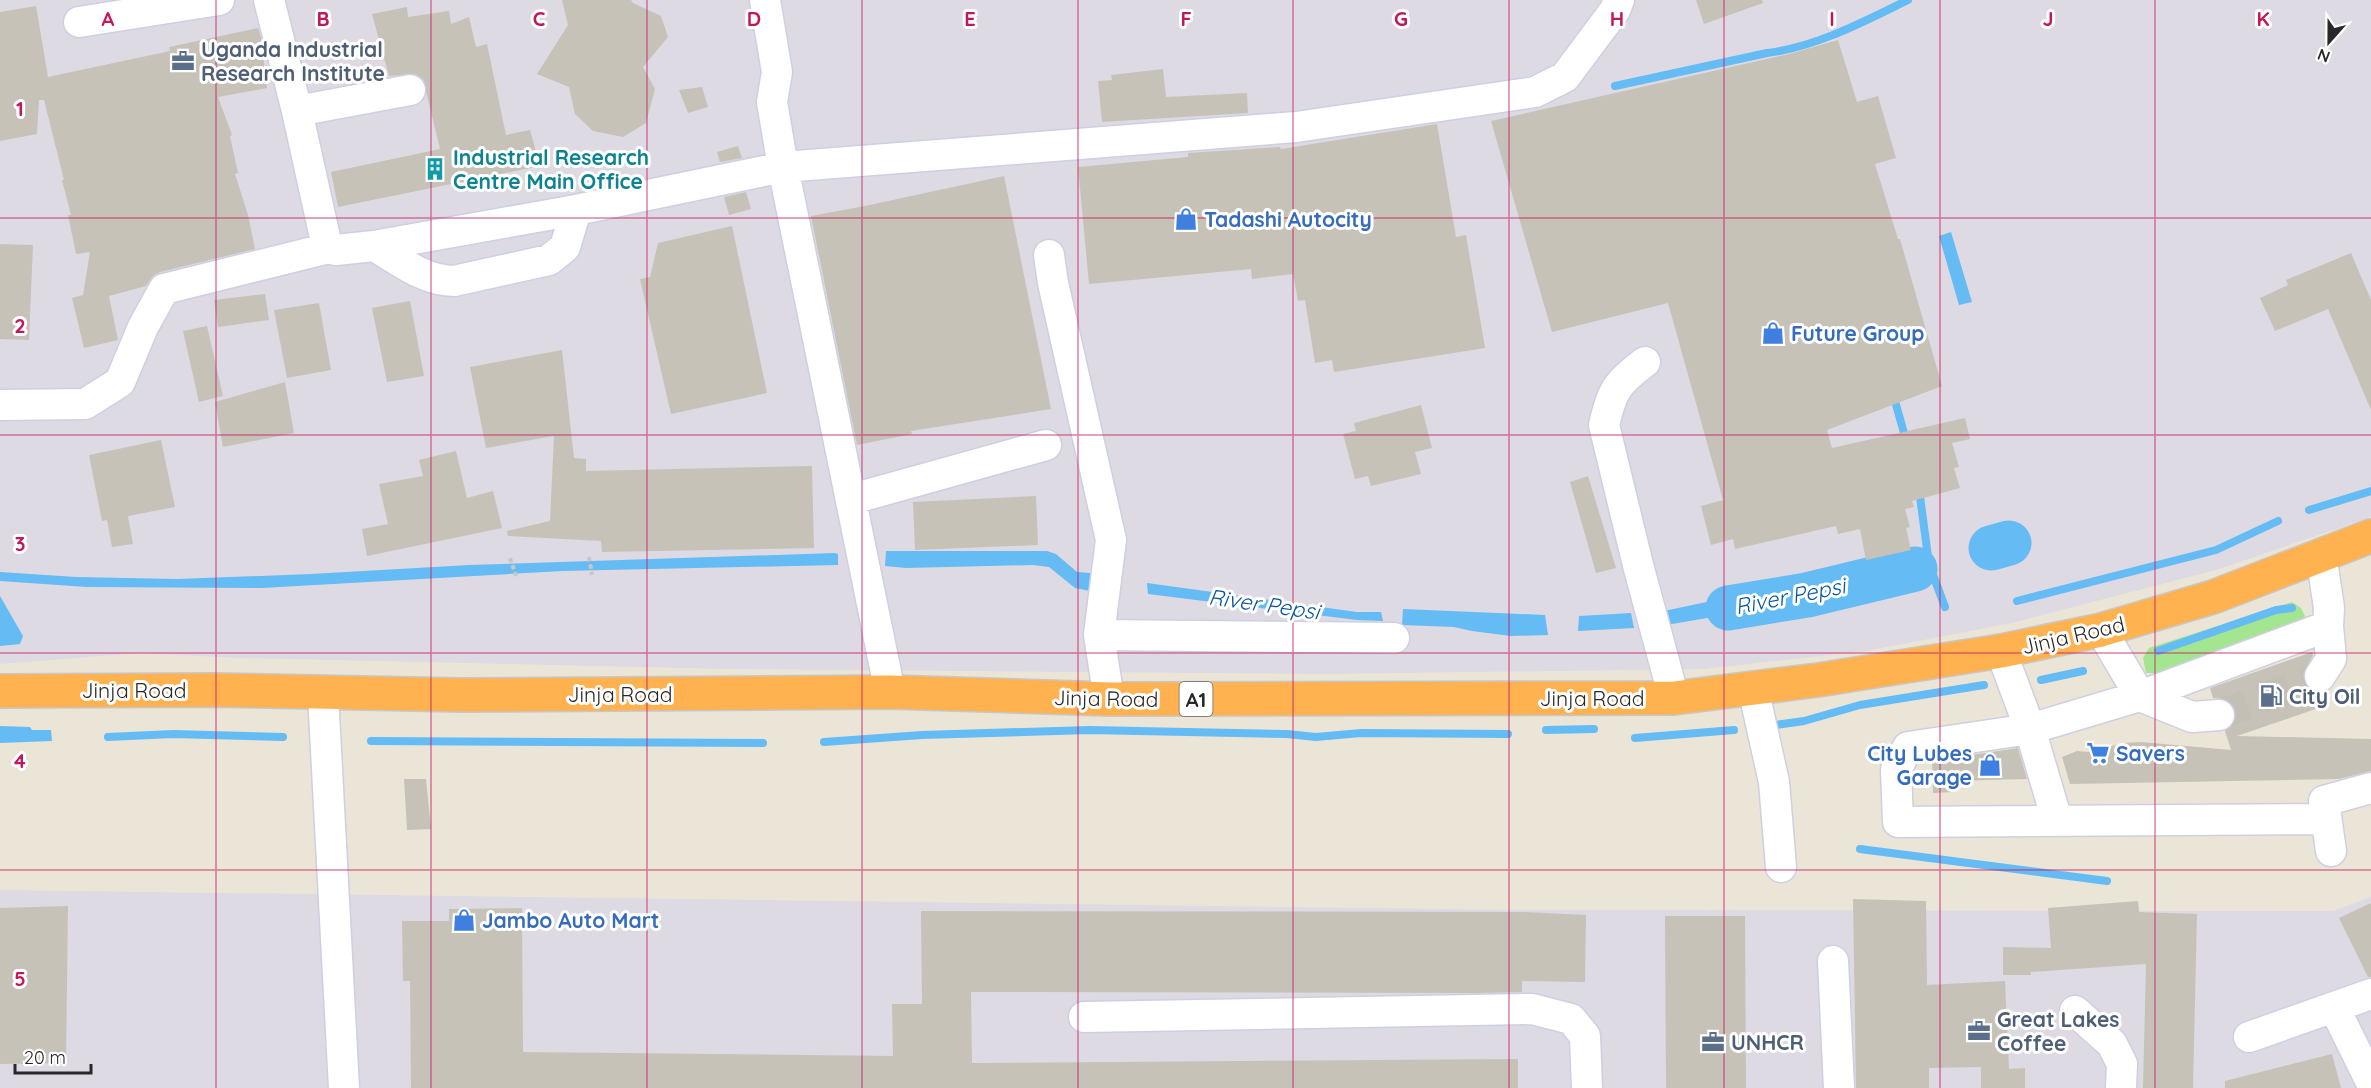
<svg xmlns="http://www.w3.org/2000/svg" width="2371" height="1088" font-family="Quicksand,sans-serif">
<rect width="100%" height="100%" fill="#ebe5d8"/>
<path fill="#dddae3" d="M0 0H2371V517L2216 570 2012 623 1866 651 1704 669 1327 674 728 669 238 658 139 653 0 664Z
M0 890 1513 910 2333 911 2371 897V1088H0Z"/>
<path fill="#a3e591" d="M2292 602 2301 608 2305 616 2300 628 2158 673H2146L2143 658 2149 648Z"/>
<path fill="#65bbf3" d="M1951 232 1972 302 1959 305 1939 236Z
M886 551H1047L1056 554 1077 572 1091 573 1090 591 1075 588 1049 567 1033 565 906 568 885 566Z
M835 553 838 554V565L562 571 262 588 87 587 0 581V572L76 577 177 579 311 574 469 565Z
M1914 563 1916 576 1814 599 1811 586Z
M1147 583 1357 612H1381L1383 621 1357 620 1148 594Z
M1787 585 1791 604 1666 625 1664 611Z
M0 596 23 636 20 644 0 646Z
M1403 609 1545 615 1548 635 1511 636 1472 631 1454 627 1402 625Z
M1631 613 1634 628 1578 631 1579 616Z
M0 726 30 727 32 730H51L52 741 0 743Z"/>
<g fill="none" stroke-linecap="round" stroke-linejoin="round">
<path stroke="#65bbf3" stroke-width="8" d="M1615 86 1767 53C1816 47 1863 22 1908 0
M1893 394 1906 440
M1919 489 1929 564 1945 607
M2309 510 2371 491
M2017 601 2216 550 2278 521
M2158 651 2276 610 2292 608
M2041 680 2083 671
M1768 726 1804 721 1860 705 1984 685
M1546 730 1594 729
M108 737 173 734 283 737
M1635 738 1734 730
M371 741 763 743
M824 742 922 735 1089 730 1287 734 1316 737 1361 733 1508 734
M1860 849 2107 881"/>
<path stroke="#65bbf3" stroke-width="45" d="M1991 548 2009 543
M1728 608 1807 595 1915 569"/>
</g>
<path fill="#c6c2b8" d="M562 0H631L633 3 661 16 668 37 643 67 655 89 646 123 623 137 593 131 575 114 569 87 537 74 568 25Z
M1696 0H1762L1763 3 1704 24Z
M36 6 48 77 170 51 169 47 258 28 261 37 267 88 218 97 232 135 230 136 238 173 235 174 248 215 255 249 160 272 153 276 146 286 109 296 118 340 84 348 72 298 83 295 90 252 76 254 68 215H71L62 180H64L44 100H39L37 134 0 141V12Z
M407 7 408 17 449 11 451 24 469 17 476 47 487 44 506 135 530 130 540 166 338 207 331 172 440 149 423 79 415 74 389 76 372 14Z
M1838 40 1857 102 1878 96 1896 158 1875 164 1898 239H1900L1942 386 1827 430 1832 448 1965 418 1970 439 1952 443 1959 467 1954 468 1960 488 1912 501 1914 507 1905 509 1910 527 1906 528 1911 550 1866 560 1860 529 1838 534 1836 526 1735 549 1733 539 1711 545 1701 506 1723 500 1668 303 1552 332 1491 121 1789 54Z
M1163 69 1166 97 1247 93 1248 113 1102 122 1098 81 1112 80 1111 75Z
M702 87 708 107 688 113 679 90Z
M1437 124 1456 237 1466 235 1485 348 1334 372 1332 360 1315 363 1305 300 1298 301 1293 274 1252 279 1251 269 1089 284 1078 167 1188 157V153L1280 147 1281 149Z
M738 146 742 158 720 162 717 152Z
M1004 176 1051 409 911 431 912 434 857 445 811 216 865 206Z
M746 192 751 209 729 215 724 197Z
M732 226 767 393 671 414 640 279 650 277 658 243Z
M0 244 33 245 29 340 0 339Z
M2351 253 2371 300V410L2328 309 2275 331 2260 298 2288 285 2286 280Z
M265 294 269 320 218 327 214 300Z
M410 301 424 376 387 382 372 308Z
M319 303 331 370 287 378 274 310Z
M207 326 223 396 199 402 183 331Z
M562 350 574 458 586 459V471L812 466 814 548 602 552 601 541 508 536 507 531 550 521 554 436 486 448 470 367Z
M285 382 294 433 223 447 215 402Z
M1421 405 1432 448 1415 452 1421 474 1371 486 1368 476 1355 479 1343 434 1356 431 1354 423Z
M161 440 175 507 128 516 133 544 112 547 107 520 102 521 89 455Z
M456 451 467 498 493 491 502 528 367 556 362 529 388 524 379 484 423 476 419 460Z
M1588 476 1616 568 1596 573 1570 482Z
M1036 496 1038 545 915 550 913 502Z
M2312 652 2313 655 2303 675 2304 683 2311 691 2319 693 2326 692 2330 704 2237 736 2371 739V771L2339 779 2070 784 2062 757 2077 751 2088 752 2123 743 2141 742 2231 750 2225 731 2234 723 2236 713 2233 705 2227 700 2213 698 2210 688Z
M2018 748 2027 779 1953 781 1954 792 1933 793 1932 761Z
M404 779H426L431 829 407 830Z
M1853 899 1926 901 1927 985 2005 981 2009 1069 2025 1068V1088H1981V1067L1929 1068V1088H1856Z
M2138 901 2139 912 2197 914 2193 1088H2143L2146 964 2031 972V975H2003V947L2051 948 2048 908Z
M2371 903V977H2368L2339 918Z
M68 906 66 1063 0 1064V908Z
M522 908 523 1052 893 1056 892 1004H922L921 911 1522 912 1586 915 1585 982 1522 981V992L1475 993 971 992 972 1063 1518 1059V1088H411L410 981H403L402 921H449V909Z
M1665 916H1745L1746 1088H1666Z
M2332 1054 2341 1088H2225V1081Z"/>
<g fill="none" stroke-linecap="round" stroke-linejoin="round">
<path stroke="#c4bfb5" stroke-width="30" stroke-dasharray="30 15" stroke-linecap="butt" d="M2219 715 2320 676"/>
<g stroke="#cecfe2" stroke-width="33">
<path id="minor" d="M269 0 297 111 326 242 329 248
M765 0 777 72 772 102 783 167 890 692
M79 22 219 0
M297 111 410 90
M374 246C399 260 424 281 454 281L549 260 565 247 576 210
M1049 255 1053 283 1111 540 1099 635 1109 699
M1645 362C1617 383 1612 390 1604 425L1638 565 1674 698
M0 405 85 404 120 382 143 327 164 289 329 248 336 250 374 246 576 210 783 167 1296 127 1535 92 1565 77 1615 10 1619 0
M852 499 1046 445
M2101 630 2140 696 2328 626 2329 608 2321 554
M1099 635 1394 638
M2001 651 2030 729 1908 747 1896 770 1898 822 2326 819
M2320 676 2331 659 2328 626
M1753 688 1774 782 1781 867
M323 694 344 1088
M2057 820 2030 729 2140 696 2192 717 2219 715
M2331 851 2324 801 2371 788
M1833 961 1839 1088
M2334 1007 2371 1082
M2075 1011 2112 1044 2122 1064 2121 1088
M1084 1017 1532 1009 1571 1019 1585 1036 1587 1088
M2249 1037 2371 994"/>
</g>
<g stroke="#c7c7c7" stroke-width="36">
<path id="highway" d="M0 691 216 690 462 695 890 692 1109 699 1674 698 1818 680 2001 651 2101 630 2213 597 2371 536"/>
</g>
<path stroke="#c7c7c7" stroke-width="4" stroke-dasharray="4.5 3" stroke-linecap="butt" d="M589 557 592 575
M510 558 516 576"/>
<use href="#minor" stroke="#fff" stroke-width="30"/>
<use href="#highway" stroke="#ffb24f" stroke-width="33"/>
</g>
<path fill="none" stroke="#c2185b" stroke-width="1.5" stroke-opacity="0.55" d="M216 0V1088M431 0V1088M647 0V1088M862 0V1088M1078 0V1088M1293 0V1088M1509 0V1088M1724 0V1088M1940 0V1088M2155 0V1088M0 218H2371M0 435H2371M0 653H2371M0 870H2371"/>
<defs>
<g id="office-bare" transform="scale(1.8)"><path d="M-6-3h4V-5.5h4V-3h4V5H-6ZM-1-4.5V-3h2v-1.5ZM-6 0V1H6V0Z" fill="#5c6f8a" stroke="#fff" stroke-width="2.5" paint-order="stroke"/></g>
<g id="building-bare" transform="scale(1.8)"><path d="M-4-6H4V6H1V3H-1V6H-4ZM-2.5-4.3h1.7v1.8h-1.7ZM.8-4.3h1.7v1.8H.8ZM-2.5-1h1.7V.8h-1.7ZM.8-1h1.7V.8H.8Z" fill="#0f9aa8" stroke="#fff" stroke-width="2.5" paint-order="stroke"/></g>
<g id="shop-bare" transform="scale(1.8)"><path d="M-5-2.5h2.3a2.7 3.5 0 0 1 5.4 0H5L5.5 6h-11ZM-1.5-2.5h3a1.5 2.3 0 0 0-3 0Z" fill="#3f7fe0" stroke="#fff" stroke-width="2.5" paint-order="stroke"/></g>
<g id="fuel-bare" transform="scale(1.8)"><path d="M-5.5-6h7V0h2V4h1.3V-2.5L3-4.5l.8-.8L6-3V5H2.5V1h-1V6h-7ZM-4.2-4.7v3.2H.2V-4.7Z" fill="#5c6f8a" stroke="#fff" stroke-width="2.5" paint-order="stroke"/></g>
<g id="supermarket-bare" transform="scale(1.8)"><path d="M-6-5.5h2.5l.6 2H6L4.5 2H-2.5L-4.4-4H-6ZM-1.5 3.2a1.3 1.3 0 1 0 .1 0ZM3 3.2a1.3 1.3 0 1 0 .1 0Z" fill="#3f7fe0" stroke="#fff" stroke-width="2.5" paint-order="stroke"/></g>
</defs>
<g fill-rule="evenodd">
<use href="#office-bare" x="183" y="61"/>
<use href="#building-bare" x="435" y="169"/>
<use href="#shop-bare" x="1186" y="219"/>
<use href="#shop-bare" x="1773" y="333"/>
<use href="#fuel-bare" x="2271" y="696"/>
<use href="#supermarket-bare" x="2098" y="753"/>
<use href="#shop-bare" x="1990" y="765"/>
<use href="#shop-bare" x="464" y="920"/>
<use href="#office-bare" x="1979" y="1031"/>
<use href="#office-bare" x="1713" y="1042"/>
</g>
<g text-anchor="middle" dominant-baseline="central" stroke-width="6" stroke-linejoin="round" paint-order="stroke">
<rect fill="#fff" stroke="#686868" stroke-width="1.5" x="1179.5" y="682" width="33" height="34" rx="4.5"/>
<g font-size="20" font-weight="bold" fill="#282828">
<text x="1196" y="699">A1</text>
</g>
<g font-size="21" font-weight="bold" fill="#4e5e75" stroke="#fff" text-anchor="start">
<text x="201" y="49">Uganda Industrial<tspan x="201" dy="24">Research Institute</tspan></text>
<text x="2289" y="696">City Oil</text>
<text x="1997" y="1019">Great Lakes<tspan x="1997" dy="24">Coffee</tspan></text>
<text x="1731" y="1042">UNHCR</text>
</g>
<g font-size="21" font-weight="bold" fill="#0d838f" stroke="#fff" text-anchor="start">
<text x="453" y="157">Industrial Research<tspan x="453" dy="24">Centre Main Office</tspan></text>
</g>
<g font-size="21" font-weight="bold" fill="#366cbe" stroke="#fff" text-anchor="start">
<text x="1204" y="219">Tadashi Autocity</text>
<text x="1791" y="333">Future Group</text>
<text x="1972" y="753" text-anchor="end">City Lubes<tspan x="1972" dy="24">Garage</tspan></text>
<text x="2116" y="753">Savers</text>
<text x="482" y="920">Jambo Auto Mart</text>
</g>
<g font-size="21" fill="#282828" stroke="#fff">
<text transform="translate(2073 635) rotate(-13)">Jinja Road</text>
<text x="134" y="690">Jinja Road</text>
<text x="620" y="694">Jinja Road</text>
<text transform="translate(1106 698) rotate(1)">Jinja Road</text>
<text x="1592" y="698">Jinja Road</text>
</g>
<g font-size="22" font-style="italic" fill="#08569c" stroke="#fff">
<text transform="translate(1790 596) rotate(-11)">River Pepsi</text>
<text transform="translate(1264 604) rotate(8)">River Pepsi</text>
</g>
</g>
<g font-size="20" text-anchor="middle" font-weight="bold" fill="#c2185b" stroke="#fff" stroke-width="6" stroke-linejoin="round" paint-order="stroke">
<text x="108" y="26">A</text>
<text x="323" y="26">B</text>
<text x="539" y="26">C</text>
<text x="754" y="26">D</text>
<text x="970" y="26">E</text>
<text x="1186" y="26">F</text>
<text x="1401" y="26">G</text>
<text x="1617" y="26">H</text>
<text x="1832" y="26">I</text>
<text x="2048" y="26">J</text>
<text x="2263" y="26">K</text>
<text x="20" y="116">1</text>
<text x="20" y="333">2</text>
<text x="20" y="551">3</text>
<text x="20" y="768">4</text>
<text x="20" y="986">5</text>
</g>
<g transform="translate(2329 42) rotate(201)" stroke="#ffffff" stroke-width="4.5" paint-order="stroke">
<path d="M0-4.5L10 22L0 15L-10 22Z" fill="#282828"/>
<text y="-9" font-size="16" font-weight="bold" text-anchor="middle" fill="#282828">N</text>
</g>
<path d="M15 1064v9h76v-9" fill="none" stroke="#282828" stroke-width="3"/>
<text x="24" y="1064" font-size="18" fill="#282828" stroke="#ffffff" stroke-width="4.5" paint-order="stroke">20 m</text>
</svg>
